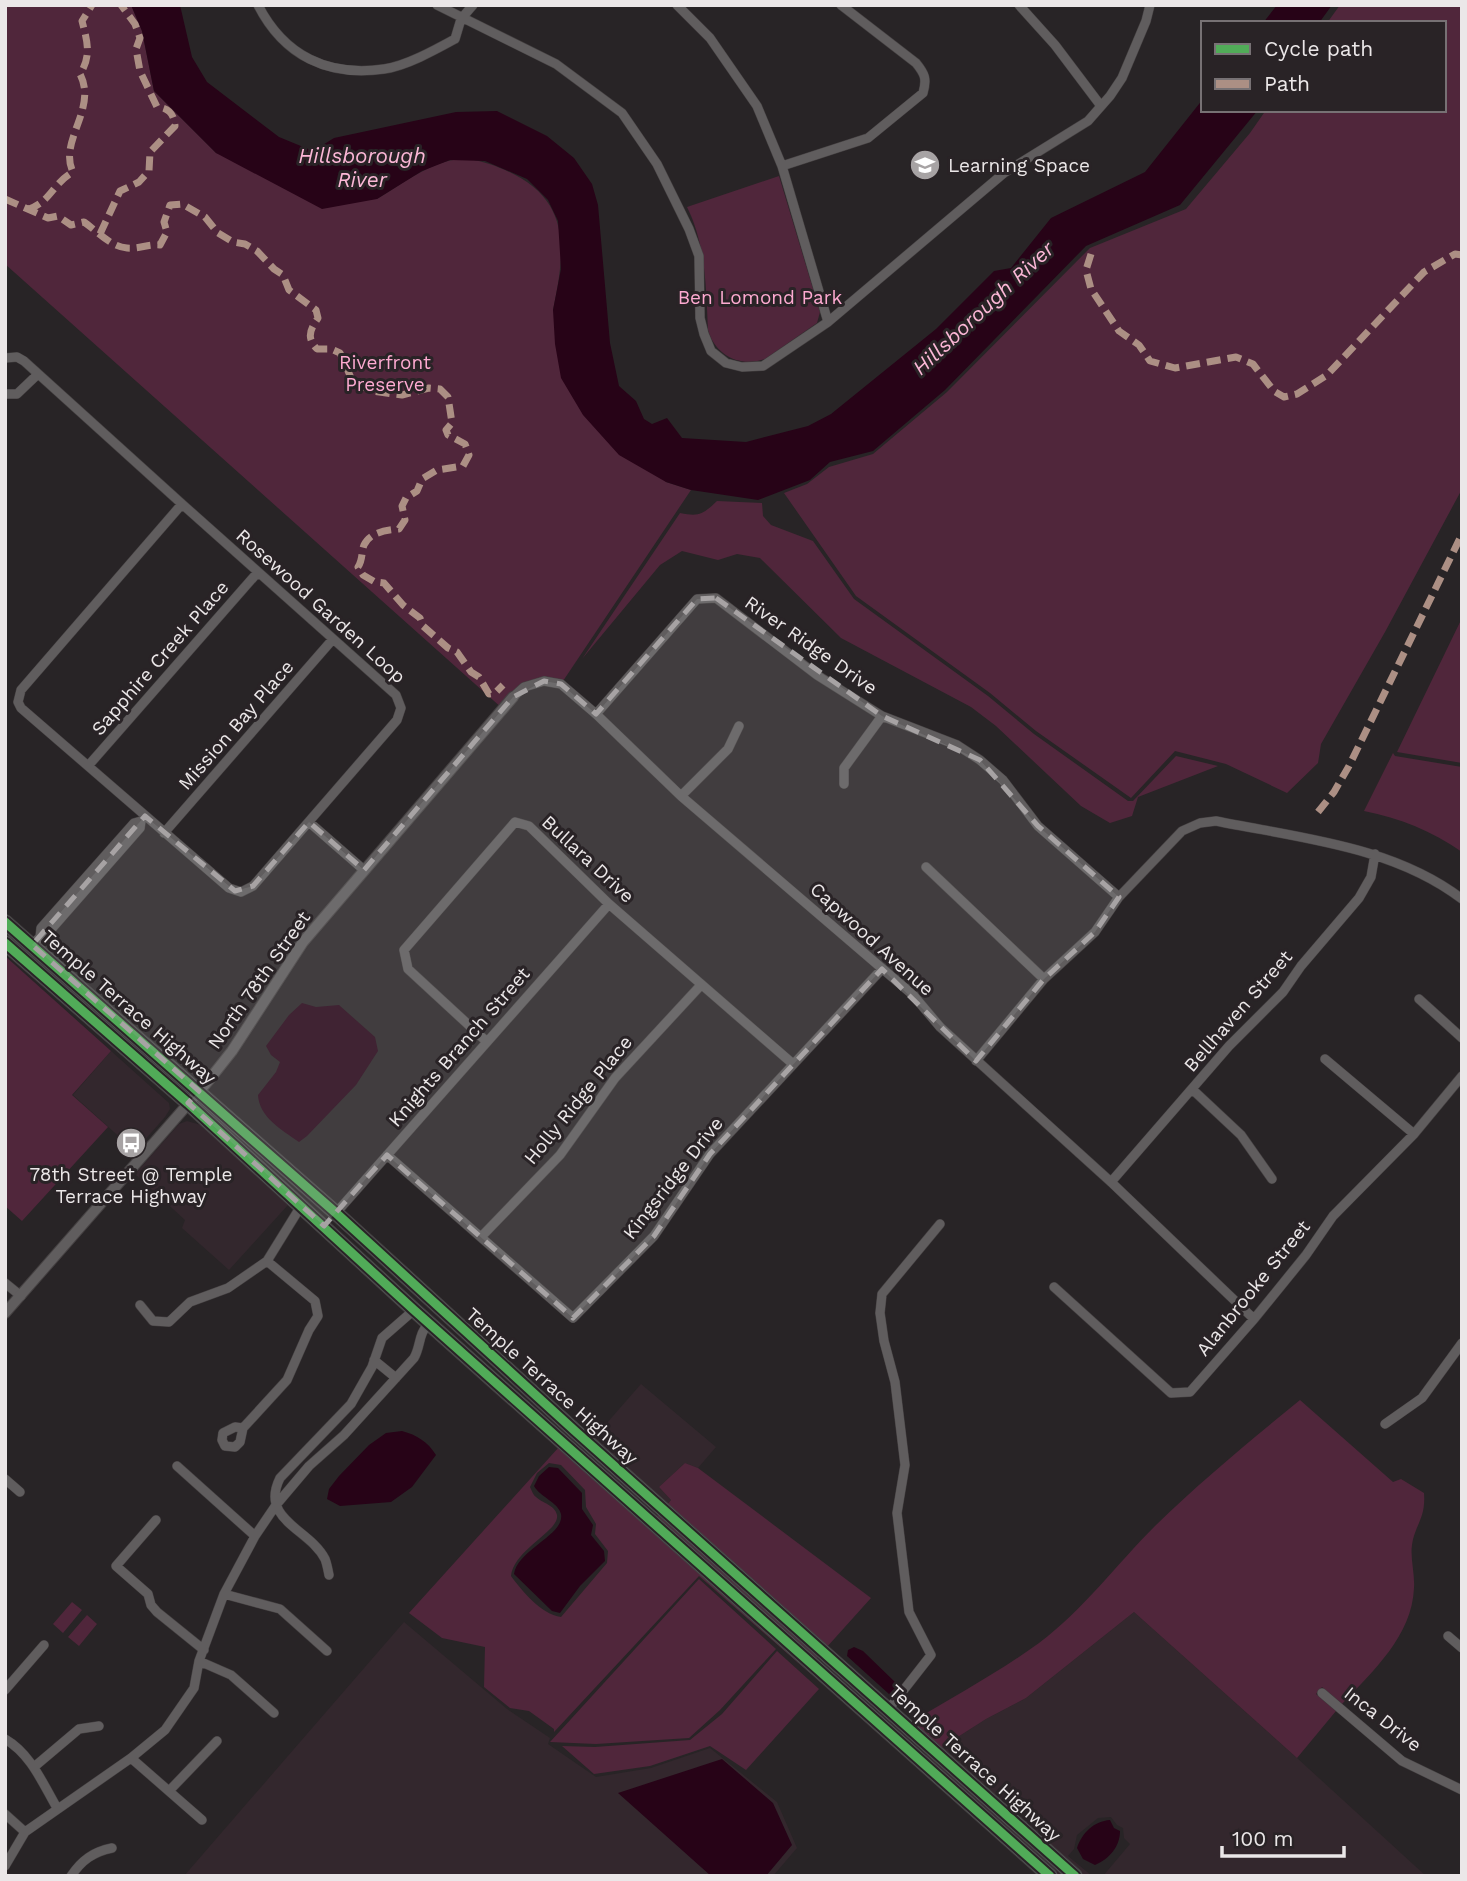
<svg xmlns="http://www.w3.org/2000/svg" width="1467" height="1881" font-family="'Work Sans',sans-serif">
<rect width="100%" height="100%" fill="#282426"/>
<path fill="#33272d" d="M111 1051 169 1103 170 1109 165 1117 135 1151 73 1095Z
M187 1121 201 1125 288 1205 229 1270 182 1228 185 1220 135 1174 179 1124Z
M641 1384 716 1447 698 1468 685 1463 659 1487 671 1500 666 1506 592 1440Z
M1134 1612 1297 1758 1426 1876H1103L1130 1844 1124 1838 1123 1828 1117 1825 1111 1817 1098 1818 1077 1835 1074 1849 1068 1856 1092 1876H1083L939 1749 986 1719 1026 1698Z
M404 1622 507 1709 550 1738 548 1744 596 1777 651 1768 710 1748 777 1802 797 1848 773 1876H184Z
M929 1753 1068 1876H1058L923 1758Z"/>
<path fill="#50263b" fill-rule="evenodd" d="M5 5H131L142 31 154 91 216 153 377 199C400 185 422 168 448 161 467 156 487 162 505 170 571 199 566 248 553 310L666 482 691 490 561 684C531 679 523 688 503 709L5 264Z
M1340 5H1462V489L1385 632 1321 744 1318 763 1287 793 1226 764 1175 751 1131 798 1036 731 990 693 856 596 784 493 807 484 829 467 873 454 947 392 1090 248 1186 209 1250 133 1266 110H1444V23H1327Z
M779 176 820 312 817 323 765 359C740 368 715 355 708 330 706 288 706 245 687 207Z
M717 501 762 503 763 516 771 525 813 541 854 599 988 696 1034 734 1128 801H1133L1176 756 1218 766 1138 797 1132 816 1110 823 1081 806 996 726 971 707 841 638 760 558 737 554 718 560 682 551 660 565 582 659 680 513C700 517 703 514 717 501Z
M1462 618V763L1397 752Z
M1393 753 1395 756 1462 767V852C1432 831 1400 818 1364 811Z
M5 956 111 1051 72 1095 108 1127 22 1221 5 1206Z
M1300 1400 1393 1482 1401 1479 1424 1493C1426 1519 1415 1524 1412 1545 1410 1558 1415 1574 1414 1588 1412 1636 1373 1671 1342 1704L1322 1687 1316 1694 1336 1711 1297 1758 1134 1612 1026 1698 986 1719 939 1749 915 1728 913 1721C955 1696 999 1672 1039 1643 1083 1610 1117 1564 1155 1526 1201 1481 1251 1440 1300 1400Z
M559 1447 812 1672 811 1674 699 1576 554 1732V1729L529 1711 510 1708 484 1687 485 1647 442 1638 409 1613ZM549 1463 561 1465 585 1490 586 1507 596 1524 595 1534 608 1551 607 1563 561 1617C541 1614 522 1591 511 1576 514 1549 560 1531 557 1515 555 1505 542 1503 536 1497 533 1495 532 1491 530 1487L537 1473Z
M685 1463 698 1468 871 1598 826 1648 666 1506 671 1500 659 1487Z
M660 1513 819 1655 814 1661 655 1518Z
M699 1579 776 1649 720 1710 689 1738 596 1744 550 1742Z
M72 1602 82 1610 63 1633 53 1624Z
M87 1615 97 1624 79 1646 68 1637Z
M777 1651 819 1689 746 1770 710 1746 650 1766 594 1774 562 1746 595 1747 690 1740 722 1714Z"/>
<path fill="#270317" d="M131 5H180L192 57 207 82 279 137 313 151 334 138 456 112 497 111 547 136 574 158 592 184 598 205 610 343 619 386 636 401 644 419 652 424 667 418 682 438 746 442 808 426 831 414 936 329 994 271 1011 268 1051 218 1145 172 1203 99V110H1258L1180 205 1086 246 945 390 873 451 830 462 810 480 758 500 691 490 666 482 619 455 583 415 561 378 555 344 553 310 561 269 558 221 548 200 527 179 485 161 450 160 422 171 377 199 322 209 216 153 154 91 142 31Z
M1277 5H1332L1319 23H1263Z
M302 1003 316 1007 339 1005 375 1037 378 1051 356 1085 307 1136 299 1142C282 1130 259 1117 258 1095L276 1072 280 1062 271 1055 266 1046 289 1015Z
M402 1431C417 1435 428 1442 436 1455L412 1487 391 1502 340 1506 327 1499 329 1489 339 1476 369 1445 386 1433Z
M549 1467 558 1468 582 1493V1509L593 1525 591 1535 604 1551 605 1561 580 1586 560 1613 552 1611 514 1574C518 1549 565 1535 561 1514 558 1502 540 1497 534 1486L539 1476Z
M854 1647 863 1651 897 1684 893 1694H889L847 1656 848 1650Z
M722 1759 773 1803 792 1845 766 1876H711L618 1793Z
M1110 1820 1114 1828 1120 1831C1120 1847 1109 1859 1095 1865L1083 1859 1077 1848C1082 1833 1094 1821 1110 1820Z"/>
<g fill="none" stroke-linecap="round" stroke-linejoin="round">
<g stroke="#454142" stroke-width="10">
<path id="minor" d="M258 5C284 56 328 77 384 69 406 66 435 50 455 39L461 19 473 5
M437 5 556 64 622 113 657 164 689 229 699 256 700 318 704 334 711 351 726 363 742 367 763 366 828 322 1004 173 1088 121 1110 96 1122 78 1146 21 1150 5
M677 5 710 38 757 106 782 166 828 322
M1019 5 1055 45 1101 106
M782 166 868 138 923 93C927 79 925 74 916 63L841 5
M5 358 17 357 24 361 182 504
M5 394H17L38 374
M182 504 396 695 401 708 397 720 253 886 241 892 229 888 21 708 18 702 21 690Z
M513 697 524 687 544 681 561 684 596 714 681 796 913 995 940 1027 1111 1182 1254 1319
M596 714 697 599 716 598 817 675 882 716 957 745 980 760 1003 780 1038 826 1119 897
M88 766 258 572
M844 784V768L882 716
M681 796 728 749 739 726
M309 822 364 870
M164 833 333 639
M926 867 1044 979
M32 945 40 937 47 934 140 828 141 821 134 823 41 928 40 937
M1419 999 1462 1038
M486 1041 408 969 404 950 515 822 529 826 609 904 793 1064
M1325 1059 1414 1134
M976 1061 1044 979 1095 932 1119 897 1182 831 1200 823 1216 821C1299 838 1393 846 1462 899
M1193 1090 1241 1135 1272 1179
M387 1155 573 1318 654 1236 710 1154 882 969
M1111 1182 1229 1046 1283 992 1301 966 1359 898 1371 877 1375 854
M336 1213 609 904
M481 1237 560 1155 615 1078 701 985
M5 1283 21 1296
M1054 1287 1171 1393 1190 1392 1254 1319 1306 1255 1333 1216 1414 1134 1462 1076
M140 1305 153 1321 169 1322 190 1302 228 1288 267 1261 301 1206
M374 1360 396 1378
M1385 1424 1422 1398 1462 1343
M243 1428 240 1442 235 1447 225 1446 222 1440 223 1433 235 1427 243 1428 287 1380 309 1330 318 1316 315 1301 267 1261
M177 1466 255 1536
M5 1479 20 1492
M156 1520 116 1566 148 1594 151 1605 157 1612 204 1650
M329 1575C328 1570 327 1564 325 1559 310 1529 259 1520 280 1478L351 1404 372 1367 382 1338 414 1310
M224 1594 280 1609 327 1651
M1448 1636 1462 1648
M199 1661 231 1675 274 1713
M5 1690 44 1645
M1322 1693 1402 1761 1462 1790
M888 1710 931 1655 909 1612 897 1513 905 1465 895 1382 884 1341 880 1313 882 1294 940 1224
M5 1739C31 1754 43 1784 57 1808
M131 1758 202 1820
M34 1767 79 1729 99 1726
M169 1791 217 1741
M5 1814 25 1832
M5 1866 25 1832 131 1758 165 1730 194 1688 199 1661 224 1594 255 1536 276 1505 309 1466 344 1435 414 1358C421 1346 418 1334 429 1323
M71 1876C82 1860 93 1852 112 1848"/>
</g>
<g stroke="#454142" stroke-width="12">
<path id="tertiary" d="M5 1313 209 1080 232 1051 303 942 513 697"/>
</g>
<g stroke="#454142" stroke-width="16">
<path id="primary" d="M5 922 336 1213 575 1431 1075 1876
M5 943 188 1103 414 1310 1050 1876"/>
</g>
<use href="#minor" stroke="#605d5e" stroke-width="9"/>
<use href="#tertiary" stroke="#605d5e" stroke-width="10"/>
<use href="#primary" stroke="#585d5d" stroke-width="14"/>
<path stroke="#ac8f84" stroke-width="7" stroke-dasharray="14 7" stroke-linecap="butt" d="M5 199 48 218 58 216 71 225 84 222C97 231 111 247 127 248 139 249 148 244 160 245L167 232 164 222 170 205 182 204 205 217 218 233 233 242 245 244 257 251 274 269 283 275 289 290 316 310 318 318C310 330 306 337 317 349H331L340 353 352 380 371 391 402 395 429 388 440 389 448 397 452 423 446 430 448 435 465 444 469 455 463 466 437 470 422 479 417 491 406 498 402 506 405 520 399 529C387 530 370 532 364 545 361 553 363 560 358 567L363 575 375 582 384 583 403 605 420 618 423 626 448 648 457 652 471 672 479 677 489 694 495 693 503 685
M27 210C53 200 50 186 73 172 58 141 98 109 80 74 92 55 87 41 82 21L92 5
M100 234 120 191 139 182 149 171 150 152 175 126C174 114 169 108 157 107L140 71 136 49 140 38 135 24 121 5
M1091 254 1086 270 1091 289 1119 331 1139 345 1150 361 1175 368 1236 357 1253 364 1274 391 1284 397 1297 394 1327 375 1424 272 1455 254 1462 255
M1318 812 1334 792 1349 766 1462 534"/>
<g stroke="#292326" stroke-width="13">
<path id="cycleway" d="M5 922 336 1213 575 1431 1075 1876
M5 943 188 1103 414 1310 1050 1876"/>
</g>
<use href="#cycleway" stroke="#51ab58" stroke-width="9"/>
</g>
<path fill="#a7a3a4" fill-opacity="0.2" stroke="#a7a3a4" stroke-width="5" stroke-dasharray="14 9" stroke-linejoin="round" d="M716 598 882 716 980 760 1038 826 1119 897 1095 932 1044 979 976 1061 882 969 710 1154 654 1236 573 1318 387 1155 324 1226 188 1103 199 1091 32 945 145 816 235 891 253 886 309 822 364 870 513 697 544 681 561 684 596 714 697 599Z"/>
<defs>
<g id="school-disc" transform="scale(1.575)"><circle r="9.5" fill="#a7a3a4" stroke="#292326"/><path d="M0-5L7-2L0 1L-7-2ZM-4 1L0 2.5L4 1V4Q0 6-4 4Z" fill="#fff"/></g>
<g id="bus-disc" transform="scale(1.575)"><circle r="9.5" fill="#a7a3a4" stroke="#292326"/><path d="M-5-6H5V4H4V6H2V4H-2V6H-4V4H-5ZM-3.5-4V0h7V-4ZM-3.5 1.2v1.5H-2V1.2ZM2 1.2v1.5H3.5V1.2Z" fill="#fff"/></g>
</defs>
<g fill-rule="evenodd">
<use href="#school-disc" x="925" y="165"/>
<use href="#bus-disc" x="131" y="1143"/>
</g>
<g text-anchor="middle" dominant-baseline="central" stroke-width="6" stroke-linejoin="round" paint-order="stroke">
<g font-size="19" fill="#ebe7e8" stroke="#292326" text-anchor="start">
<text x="948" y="165">Learning Space</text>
<text x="131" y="1174" text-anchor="middle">78th Street @ Temple<tspan x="131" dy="22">Terrace Highway</tspan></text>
</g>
<g font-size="19" fill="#feaad1" stroke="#292326">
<text x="760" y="297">Ben Lomond Park</text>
<text x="385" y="362">Riverfront<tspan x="385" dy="22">Preserve</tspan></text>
</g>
<g font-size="19" fill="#ebe7e8" stroke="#292326">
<text transform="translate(321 606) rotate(42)">Rosewood Garden Loop</text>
<text transform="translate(811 645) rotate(35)">River Ridge Drive</text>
<text transform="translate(160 658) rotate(-49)">Sapphire Creek Place</text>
<text transform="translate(236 725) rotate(-49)">Mission Bay Place</text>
<text transform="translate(588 859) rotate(43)">Bullara Drive</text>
<text transform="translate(872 939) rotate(42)">Capwood Avenue</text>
<text transform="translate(259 980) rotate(-55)">North 78th Street</text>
<text transform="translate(129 1007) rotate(41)">Temple Terrace Highway</text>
<text transform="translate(1238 1011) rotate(-49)">Bellhaven Street</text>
<text transform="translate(459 1047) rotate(-49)">Knights Branch Street</text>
<text transform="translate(578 1100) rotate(-51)">Holly Ridge Place</text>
<text transform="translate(673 1178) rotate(-52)">Kingsridge Drive</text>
<text transform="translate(1253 1288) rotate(-51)">Alanbrooke Street</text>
<text transform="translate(552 1386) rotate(42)">Temple Terrace Highway</text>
<text transform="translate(1383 1719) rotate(38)">Inca Drive</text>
<text transform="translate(975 1763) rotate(42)">Temple Terrace Highway</text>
</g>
<g font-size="21" font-style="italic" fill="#fbb7d6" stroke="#292326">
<text x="362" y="155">Hillsborough<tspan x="362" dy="24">River</tspan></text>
<text transform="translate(983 308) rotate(-43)">Hillsborough River</text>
</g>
</g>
<rect width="1467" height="1881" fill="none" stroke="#ebe7e8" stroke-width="14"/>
<rect x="1201" y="21" width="245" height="91" fill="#292326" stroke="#777174" stroke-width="2"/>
<rect x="1215" y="44" width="35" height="10" fill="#51ab58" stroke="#777174" stroke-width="2"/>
<text x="1264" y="56" font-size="21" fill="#ebe7e8">Cycle path</text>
<rect x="1215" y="79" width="35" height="10" fill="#ac8f84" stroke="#777174" stroke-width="2"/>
<text x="1264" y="91" font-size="21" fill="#ebe7e8">Path</text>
<path d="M1222 1846v10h122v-10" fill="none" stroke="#ebe7e8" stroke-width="3.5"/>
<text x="1232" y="1846" font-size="21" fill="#ebe7e8" stroke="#292326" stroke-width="5" paint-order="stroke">100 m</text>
</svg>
